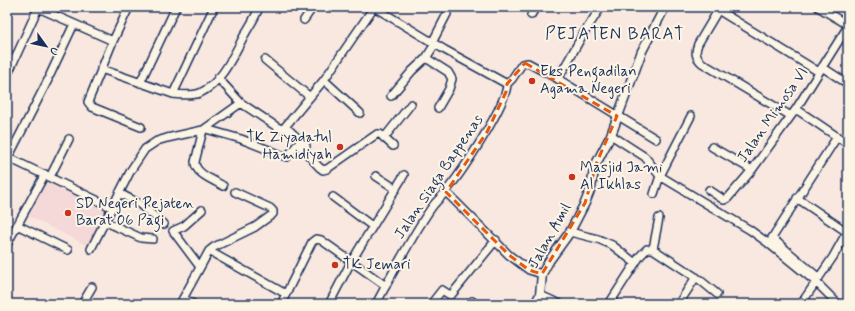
<svg xmlns="http://www.w3.org/2000/svg" width="855" height="311" font-family="Mynerve,sans-serif">
<rect width="100%" height="100%" fill="#f9e8df"/>
<filter id="ink" filterUnits="userSpaceOnUse"><feTurbulence type="fractalNoise" baseFrequency=".025" numOctaves="2"/><feDisplacementMap in="SourceGraphic" scale="8" xChannelSelector="R" yChannelSelector="G"/><feConvolveMatrix kernelMatrix="1 2 1 2 8 2 1 2 1" color-interpolation-filters="sRGB"/></filter>
<g filter="url(#ink)">
<path fill="#f5d8d8" d="M47 179 109 209 90 247 28 216Z"/>
<g fill="none" stroke-linecap="round" stroke-linejoin="round">
<g stroke="#1b2f5e" stroke-width="10">
<path id="minor" d="M36 7 113 41
M129 7 113 41 88 102 92 107 141 127
M374 7 445 50 507 84
M720 7 698 44C695 52 695 57 702 63L791 116
M818 7 848 25
M718 10 819 72
M531 15 536 7
M304 20 313 7
M432 43 447 14
M426 58 448 72 452 79 449 89 438 108
M265 60 310 97
M822 67 848 84
M101 69 173 94C182 95 192 96 200 93 222 83 234 54 245 34 250 25 256 17 259 7
M50 75 74 24
M7 76 38 8
M218 78 241 103 277 127 282 129 284 128 324 80 374 7
M558 79 582 36 601 7
M324 80 360 113
M140 83 176 7
M507 84 512 79 522 64 528 63 558 79 656 139
M173 94 214 7
M391 96 412 71 426 58 435 44
M796 109 848 144
M286 127 306 146
M206 129 241 139 284 156 287 157 297 145H299L319 167 323 170 327 169 377 134H380L393 146
M203 130 195 162C195 174 214 180 223 186
M611 135 645 157 660 176 750 230 768 243 816 282 838 304
M384 138 411 104
M712 147 752 170
M7 157 111 207
M8 158 48 80
M376 176 396 189
M50 177 69 139
M709 190 724 200 728 198 752 170 796 109 848 26
M446 192 509 255 529 270 542 274
M119 193 138 203 164 224
M654 194 660 176 691 116
M333 197 372 226
M797 198 847 232
M104 221 141 238 153 239
M17 225 68 250
M570 232 598 239 612 245 635 263
M7 244 45 174
M91 249 131 170 145 149 157 141 167 138 203 130 241 103
M653 249 659 218
M209 251 286 294
M200 267 173 231 184 226 202 210
M819 278 772 238 837 137
M540 295 560 304
M183 298 193 304
M681 300 696 277
M472 301 476 304
M82 304 92 287
M180 304 209 251 214 247 255 227 273 214V211L270 208 235 192
M281 304 312 242 316 239 321 240 386 286
M329 304 351 262 404 175
M376 304C394 271 411 237 432 207 436 201 442 197 446 191 461 174 507 104 507 84
M431 304 442 290 450 295 452 294 496 240
M609 304 640 256 647 249H653L700 280 717 294
M801 304 833 257 848 230"/>
</g>
<g stroke="#1b2f5e" stroke-width="11">
<path id="tertiary" d="M535 304 540 295 542 274 549 261 570 232 585 203 591 188 594 170 597 162 611 135 642 51 665 7"/>
</g>
<use href="#minor" stroke="#fcf5e5" stroke-width="7"/>
<use href="#tertiary" stroke="#fcf5e5" stroke-width="8"/>
</g>
</g>
<path fill="none" stroke="#e8590c" stroke-width="3" stroke-dasharray="8 5" stroke-linejoin="round" d="M525 63 617 116 597 162 585 203 542 274 529 270 509 255 446 192 487 132 506 92 507 84Z"/>
<g fill="#c8321e" stroke="#fcf5e5" stroke-width="1.5">
<circle cx="532" cy="81" r="4"/>
<circle cx="340" cy="147" r="4"/>
<circle cx="572" cy="177" r="4"/>
<circle cx="68" cy="213" r="4"/>
<circle cx="335" cy="265" r="4"/>
</g>
<g text-anchor="middle" dominant-baseline="central" stroke-width="4" stroke-linejoin="round" paint-order="stroke">
<g font-size="15" fill="#1b2f5e" stroke="#fcf5e5" text-anchor="start">
<text x="540" y="72">Eks Pengadilan<tspan x="540" dy="17">Agama Negeri</tspan></text>
<text x="332" y="138" text-anchor="end">TK Ziyadatul<tspan x="332" dy="17">Hamidiyah</tspan></text>
<text x="580" y="168">Masjid Jami<tspan x="580" dy="17">Al Ikhlas</tspan></text>
<text x="76" y="204">SD Negeri Pejaten<tspan x="76" dy="17">Barat 06 Pagi</tspan></text>
<text x="343" y="265">TK Jemari</text>
</g>
<g font-size="15" fill="#1b2f5e" stroke="#fcf5e5">
<text transform="translate(773 115) rotate(-55)">Jalan Mimosa VI</text>
<text transform="translate(439 177) rotate(-56)">Jalan Siaga Bappenas</text>
<text transform="translate(550 236) rotate(-61)">Jalan Amil</text>
</g>
<g font-size="17" letter-spacing="1" fill="#1b2f5e" stroke="#fcf5e5">
<text x="615" y="34">PEJATEN BARAT</text>
</g>
</g>
<rect width="855" height="311" fill="none" stroke="#fcf5e5" stroke-width="24"/>
<rect x="12" y="12" width="831" height="287" fill="none" stroke="#1b2f5e" stroke-width="1.5" filter="url(#ink)"/>
<g transform="translate(46 46) rotate(123)" stroke="#fcf5e5" stroke-width="3" paint-order="stroke">
<path d="M0-3L7 15L0 10L-7 15Z" fill="#1b2f5e"/>
<text y="-6" font-size="11" font-weight="bold" text-anchor="middle" fill="#1b2f5e">U</text>
</g>
</svg>
